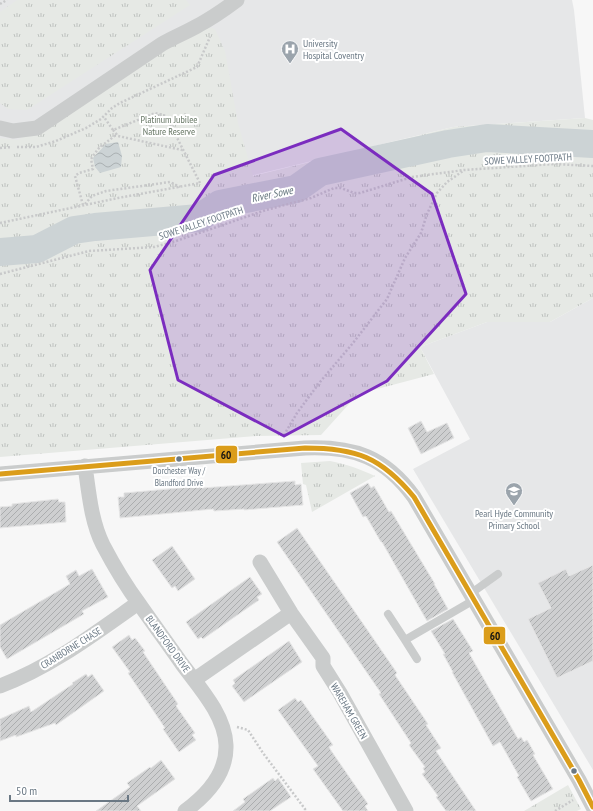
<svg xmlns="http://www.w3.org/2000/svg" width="593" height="811" font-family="'PT Sans Narrow',sans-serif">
<defs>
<pattern id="grass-tufts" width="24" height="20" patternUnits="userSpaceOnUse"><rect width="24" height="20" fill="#e6e9e5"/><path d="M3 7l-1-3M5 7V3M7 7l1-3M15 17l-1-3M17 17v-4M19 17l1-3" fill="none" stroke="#bec2bf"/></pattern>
<pattern id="water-waves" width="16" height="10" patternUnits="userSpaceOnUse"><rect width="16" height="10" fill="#ccd3d5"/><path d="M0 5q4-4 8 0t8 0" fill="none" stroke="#aab0b2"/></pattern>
<pattern id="building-hatch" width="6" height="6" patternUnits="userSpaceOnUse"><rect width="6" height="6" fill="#cecfd0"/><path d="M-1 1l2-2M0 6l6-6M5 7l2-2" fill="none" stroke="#abadae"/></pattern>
</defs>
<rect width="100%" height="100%" fill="#f7f7f7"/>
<path fill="#e6e7e8" d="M0 0H572L574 10 585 118 453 127 151 200 0 231Z
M593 298V770L413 469 470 439 420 347 487 322H550Z"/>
<path fill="url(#grass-tufts)" d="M17 0H186L190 5 27 110 8 109 0 103V12Z
M200 25 215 29 225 51 238 123 253 176 453 127 585 118 593 120V298L550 322H487L420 347 434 374 358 394 321 435 256 436 0 457V138L18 140Z
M330 461C346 464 360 469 375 476L312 512 306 485 303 484 301 463Z
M568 785 581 809 577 811H524Z"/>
<path fill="url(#water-waves)" d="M118 142 122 156 121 167 100 173 95 167 93 158 106 144Z"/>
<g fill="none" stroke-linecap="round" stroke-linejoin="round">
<path stroke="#ccd3d5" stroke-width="28" d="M0 252 37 249 74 230 95 227 199 218 220 204 296 189 320 172 448 144 487 138 593 144"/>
</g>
<path fill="url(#building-hatch)" stroke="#e6e6e6" d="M421 421 427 432 447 423 454 438 421 454 408 428Z
M295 481V485L301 484 303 505 244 510V509L214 511 213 509 120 518 118 497H124V493L202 486V488Z
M368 483 371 488 374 486 389 512 391 511 435 584H434L448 609 427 621 382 542H381L366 516 363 517 350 493Z
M58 499 59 502H65L66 522 0 528V507L12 506V504Z
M297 528 397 673 395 675 428 724 426 725 441 748 436 751 476 811H446L436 797 438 796 422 774 425 772 423 768 425 767 409 745 411 743 379 694 381 693 277 542Z
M172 546 195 579 178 591 175 586 172 588 152 560Z
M593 565V661L557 678 528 619 551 608 538 583 566 569 569 576Z
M92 569 108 597 82 611 84 614 7 659 0 647V625L70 584 66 576 76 570 79 576Z
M250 577 262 594 257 597 259 600 203 639 201 637 198 639 186 622Z
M453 619 473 651 469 653 518 739 521 737 524 742 527 740 535 754 533 755 553 789 531 801 517 777 519 776 500 742 493 746 452 672H453L443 654H445L431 631Z
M129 635 132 640 135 638 145 651 143 652 178 704 176 706 195 733 192 735 196 740 179 752 163 729 165 728 128 673 130 672 112 647Z
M289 641 302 662 244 702 232 686 235 683 233 680Z
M86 674 88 677 92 674 104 691 56 725 55 723 16 737V735L0 741V719L29 706 31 712 73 684 72 683Z
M295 698 298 702 301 700 333 745 329 747 332 752 368 804 365 806 368 811H343L313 769 318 766 278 710Z
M161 760 175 779 137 806 141 811H96L130 787 127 783 150 767 151 768Z
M273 778 275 781 278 778 291 797 270 811H233L245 802 243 799Z"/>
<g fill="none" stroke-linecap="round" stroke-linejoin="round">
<path stroke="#c8c9ca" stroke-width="2.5" stroke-dasharray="2 2" stroke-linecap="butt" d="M0 4 7 0
M113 130 118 136 182 150
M17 147H36L56 141 86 128 101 119 112 108 120 103 197 67 210 37
M0 148 12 147
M85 204 92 196 106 191 170 182 180 187
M83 205 75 176 79 173 93 169 91 159 98 149 117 134
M0 223 118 198 200 183 166 116 155 113 113 130 104 117
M0 274 89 251 154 247 176 241 266 210 311 198 334 188H341L354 193H360L412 177 464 170 554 164 593 166
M284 435 297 413 320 382 353 343 387 299 405 258 421 233 427 214 437 193 447 182 463 171
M237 727 248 730 263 753 305 809V811
M555 811 573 800"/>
<path stroke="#cacccc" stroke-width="8" d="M470 594 498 574
M388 614 405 640
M417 659 405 640 474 600"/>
<path stroke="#cacccc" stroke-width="15" d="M0 128 13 131 37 128 162 44C174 37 187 32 199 25 212 18 225 9 237 0
M85 466C89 493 91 521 103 545 114 566 126 586 140 605 154 625 168 644 182 664 199 687 225 715 226 745 227 774 207 795 185 811
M0 474 305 448C354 446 385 457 414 497L579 780 593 807
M260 562 291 613 323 658V666L340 693 406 811
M194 680 291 613
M0 686C51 667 94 634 138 603"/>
<g stroke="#fff" stroke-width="8">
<path id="bus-1" d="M0 474 305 448C356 448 381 457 414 497L579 780 593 807"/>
</g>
<use href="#bus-1" stroke="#db9d1a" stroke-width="5"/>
</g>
<path fill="#7b2cbf" fill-opacity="0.2" stroke="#7b2cbf" stroke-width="3" stroke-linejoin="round" d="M341 129 432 194 466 294 387 381 284 436 178 380 150 270 214 175Z"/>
<defs>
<g id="hospital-pin" transform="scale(0.9)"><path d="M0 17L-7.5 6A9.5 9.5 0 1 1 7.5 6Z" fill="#9ba4ac" stroke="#fff"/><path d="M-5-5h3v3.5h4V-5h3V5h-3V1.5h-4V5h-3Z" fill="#fff"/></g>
<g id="school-pin" transform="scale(0.9)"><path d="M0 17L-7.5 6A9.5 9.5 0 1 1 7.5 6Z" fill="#9ba4ac" stroke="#fff"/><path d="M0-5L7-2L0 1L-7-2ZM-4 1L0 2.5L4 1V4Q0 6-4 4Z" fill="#fff"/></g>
</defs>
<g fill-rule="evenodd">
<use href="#hospital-pin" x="290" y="49"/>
<use href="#school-pin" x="514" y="491"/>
</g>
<g fill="#6a7884" stroke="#fff" stroke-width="1.5">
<circle cx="179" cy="459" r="3.5"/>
<circle cx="574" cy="771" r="3.5"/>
</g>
<g text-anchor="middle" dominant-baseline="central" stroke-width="4" stroke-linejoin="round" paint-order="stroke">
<g font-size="9" fill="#6a7884" stroke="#fff">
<text x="179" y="470">Dorchester Way /<tspan x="179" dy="12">Blandford Drive</tspan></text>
</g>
<g font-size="10" fill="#6a7884" stroke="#fff" text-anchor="start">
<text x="303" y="43">University<tspan x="303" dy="12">Hospital Coventry</tspan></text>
<text x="514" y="513" text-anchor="middle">Pearl Hyde Community<tspan x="514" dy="12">Primary School</tspan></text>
</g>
<g font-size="10" fill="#677765" stroke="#fff">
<text x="169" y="119">Platinum Jubilee<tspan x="169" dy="12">Nature Reserve</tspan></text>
</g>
<g font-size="10" fill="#6a7884" stroke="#fff">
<text transform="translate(528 159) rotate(-3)">SOWE VALLEY FOOTPATH</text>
<text transform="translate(201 223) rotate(-18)">SOWE VALLEY FOOTPATH</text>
<text transform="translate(168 644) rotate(54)">BLANDFORD DRIVE</text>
<text transform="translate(71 648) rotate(-32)">CRANBORNE CHASE</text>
<text transform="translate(349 711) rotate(60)">WAREHAM GREEN</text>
</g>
<g font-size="11" font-style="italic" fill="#67787f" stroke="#fff">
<text transform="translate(272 194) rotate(-12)">River Sowe</text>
</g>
</g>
<g stroke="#fff" stroke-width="1.5">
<rect x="215" y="445" width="23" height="19" rx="4" fill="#db9d1a"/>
<rect x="483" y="626" width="23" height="19" rx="4" fill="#db9d1a"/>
</g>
<g font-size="11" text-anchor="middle" font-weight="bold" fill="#111">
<text x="226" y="459">60</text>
<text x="495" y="640">60</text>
</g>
<path d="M10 795v6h118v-6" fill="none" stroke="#6a7884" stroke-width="2"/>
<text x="16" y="795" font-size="12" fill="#6a7884" stroke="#ffffff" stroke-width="3" paint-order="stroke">50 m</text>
</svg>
